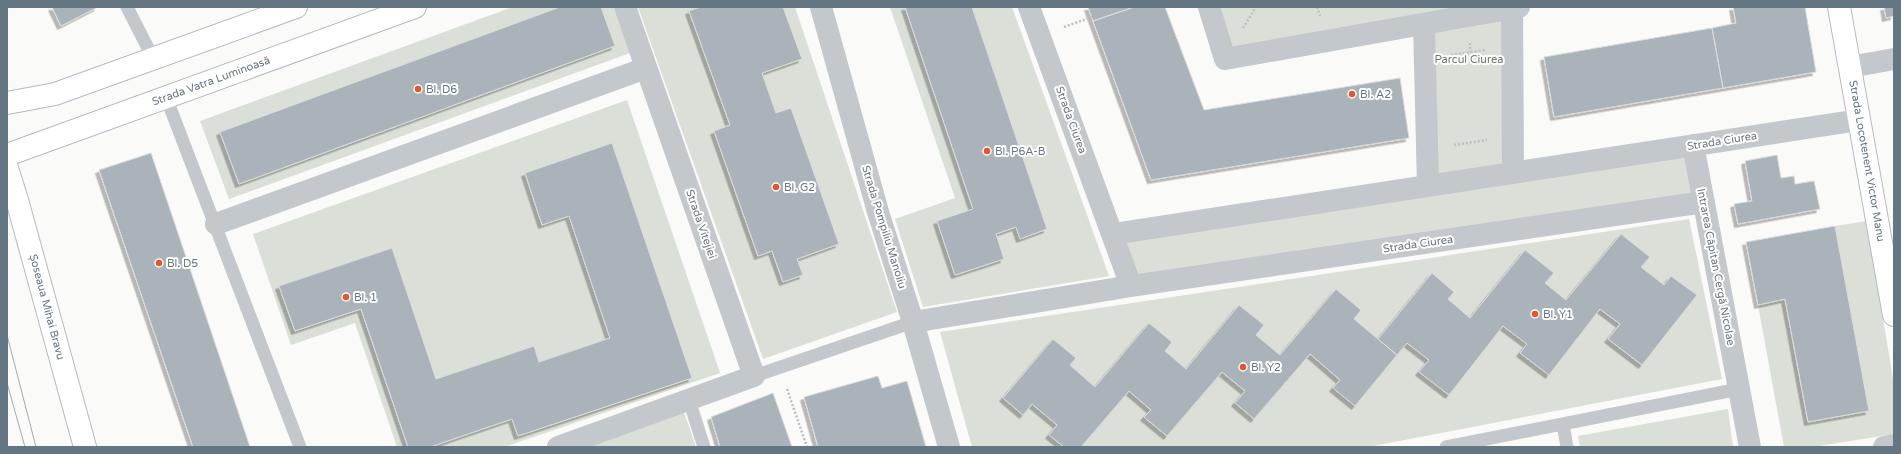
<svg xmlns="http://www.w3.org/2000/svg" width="1901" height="454" font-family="'Varela Round',sans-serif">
<defs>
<filter id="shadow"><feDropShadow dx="-3.5" dy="3.5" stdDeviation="0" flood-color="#0004"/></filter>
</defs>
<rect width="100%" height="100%" fill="#fafaf8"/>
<path fill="#dadfd7" d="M513 7H613L630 53 229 199 200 121Z
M638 7H795L897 312 763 359Z
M890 7H1012L1109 276 923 307 895 219 955 198Z
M1215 7H1506L1507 168 1433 179 1429 17 1229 53Z
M627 100 720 373 504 447H397L355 323 291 345 253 234Z
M1686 154 1694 195 1138 275 1125 239Z
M1689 219 1722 379 1368 447H972L940 332Z
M1867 221 1894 385V434L1813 447H1784L1758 305 1785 299 1808 422 1869 411 1835 226Z
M1728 409 1733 447H1580L1578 436Z
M684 412 696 447H589Z"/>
<path fill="#aab3b9" stroke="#dcdcda" filter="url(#shadow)" d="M52 7H98L61 26Z
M560 7H601L615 46 239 184 220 132Z
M701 7H783L802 59 762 73 776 113 791 108 839 244 797 259 803 275 783 282 772 251 758 256 714 131 730 125 689 11Z
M905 7H972L1047 229 1020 239 1016 227 996 234 1004 259 955 275 937 221 973 209Z
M1088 7H1134L1093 21Z
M1134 7H1165L1204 110 1400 78 1409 138 1151 180 1093 21Z
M1733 7H1805L1816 72 1723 88 1712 28 1736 23Z
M1884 7H1894V16L1886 18Z
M1712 28 1723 88 1554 117 1544 57Z
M612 143 692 378 518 436 512 419 430 447H408L361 309 295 331 279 286 392 248 436 379 534 346 539 362 610 338 569 216 542 225 525 173Z
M151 153 250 447H193L99 170Z
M1777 155 1781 178 1794 176 1795 184 1814 181 1820 209 1738 224 1734 204 1752 201 1745 161Z
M1835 226 1869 411 1808 422 1785 299 1758 305 1746 242Z
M1621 234 1650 257 1641 267 1664 285 1671 276 1697 295 1642 365 1608 339 1620 324 1600 309 1549 375 1520 353 1527 344 1503 326 1449 395 1419 372 1429 360 1407 343 1397 355 1378 339 1432 273 1454 292 1448 299 1470 318 1525 250 1554 273 1545 283 1566 300Z
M1336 289 1361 310 1354 319 1397 355 1355 406 1333 388 1340 380 1310 354 1254 419 1235 403 1245 391 1222 372 1167 436 1144 417 1151 410 1129 391 1081 447H1064L1049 435 1057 425 1032 404 1023 415 1003 398 1053 339 1076 358 1070 365 1095 387 1149 323 1172 342 1165 351 1186 369 1239 305 1264 325 1256 335 1280 355Z
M878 376 882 388 907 381 926 447H818L804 397Z
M773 393 792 447H720L711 417Z"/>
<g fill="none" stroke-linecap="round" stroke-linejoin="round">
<g stroke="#b3babf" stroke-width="24">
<path id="secondary" d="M1839 7 1894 315
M7 103 55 94 296 7
M7 155 415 7"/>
</g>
<g stroke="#b5babe" stroke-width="24">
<path id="primary" d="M7 168 17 200 85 447"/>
</g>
<path stroke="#bbbfc2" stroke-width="2.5" stroke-dasharray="2 2" stroke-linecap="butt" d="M1317 7 1320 16
M1064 27 1092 17
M1243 28 1256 7
M1470 43V52
M1451 55 1485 50
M1454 145 1487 140
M787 389 807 447"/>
<path stroke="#c3c8cc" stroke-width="13" d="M127 7 153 58
M166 97 300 447
M754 376 913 322
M689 400 704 447
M1563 424 1567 447
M1446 447 1739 389"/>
<path stroke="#c3c8cc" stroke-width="22" d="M821 7 878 212 913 322 949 447
M1029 7 1131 286
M1209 7 1225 59 1519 7
M1512 8 1513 173
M1424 24 1428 186
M1850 67 1894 59
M1693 145 1750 447
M216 224 646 68
M1113 234 1859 120
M913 322 1131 286 1704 202
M558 447 754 376 625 7
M1884 447 1894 445"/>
<use href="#secondary" stroke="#fff" stroke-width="22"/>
<use href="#primary" stroke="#fff" stroke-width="22"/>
<path stroke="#a2aab0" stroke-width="1" d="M7 335 36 447
M7 383 25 447"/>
</g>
<g fill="#e4572e" stroke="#fff" stroke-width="1.5">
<circle cx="418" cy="89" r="4"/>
<circle cx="1352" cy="94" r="4"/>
<circle cx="987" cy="151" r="4"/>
<circle cx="776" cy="187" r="4"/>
<circle cx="159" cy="263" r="4"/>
<circle cx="346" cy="297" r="4"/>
<circle cx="1535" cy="314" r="4"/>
<circle cx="1243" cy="367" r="4"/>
</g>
<g text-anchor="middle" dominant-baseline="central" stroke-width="4" stroke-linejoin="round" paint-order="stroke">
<g font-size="11" fill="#687a64" stroke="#fff">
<text x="1469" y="59">Parcul Ciurea</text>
</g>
<g font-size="11" fill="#657683" stroke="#fff">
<text transform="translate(211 81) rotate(-20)">Strada Vatra Luminoasă</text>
<text transform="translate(1071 120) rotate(70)">Strada Ciurea</text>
<text transform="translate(1722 141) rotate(-9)">Strada Ciurea</text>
<text transform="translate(1867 161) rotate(80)">Strada Locotenent Victor Manu</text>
<text transform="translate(701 224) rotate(71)">Strada Vitejiei</text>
<text transform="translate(884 227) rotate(73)">Strada Pompiliu Manoliu</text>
<text transform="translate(1418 244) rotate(-8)">Strada Ciurea</text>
<text transform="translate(1716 267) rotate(79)">Intrarea Căpitan Cergă Nicolae</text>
<text transform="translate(47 307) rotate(75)">Șoseaua Mihai Bravu</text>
</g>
<g font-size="11" fill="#657683" stroke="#fff" text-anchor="start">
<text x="426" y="89">Bl. D6</text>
<text x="1360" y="94">Bl. A2</text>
<text x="995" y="151">Bl. P6A-B</text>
<text x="784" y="187">Bl. G2</text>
<text x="167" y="263">Bl. D5</text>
<text x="354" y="297">Bl. 1</text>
<text x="1543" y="314">Bl. Y1</text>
<text x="1251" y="367">Bl. Y2</text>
</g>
</g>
<rect width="1901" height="454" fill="none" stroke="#657683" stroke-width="16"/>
</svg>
